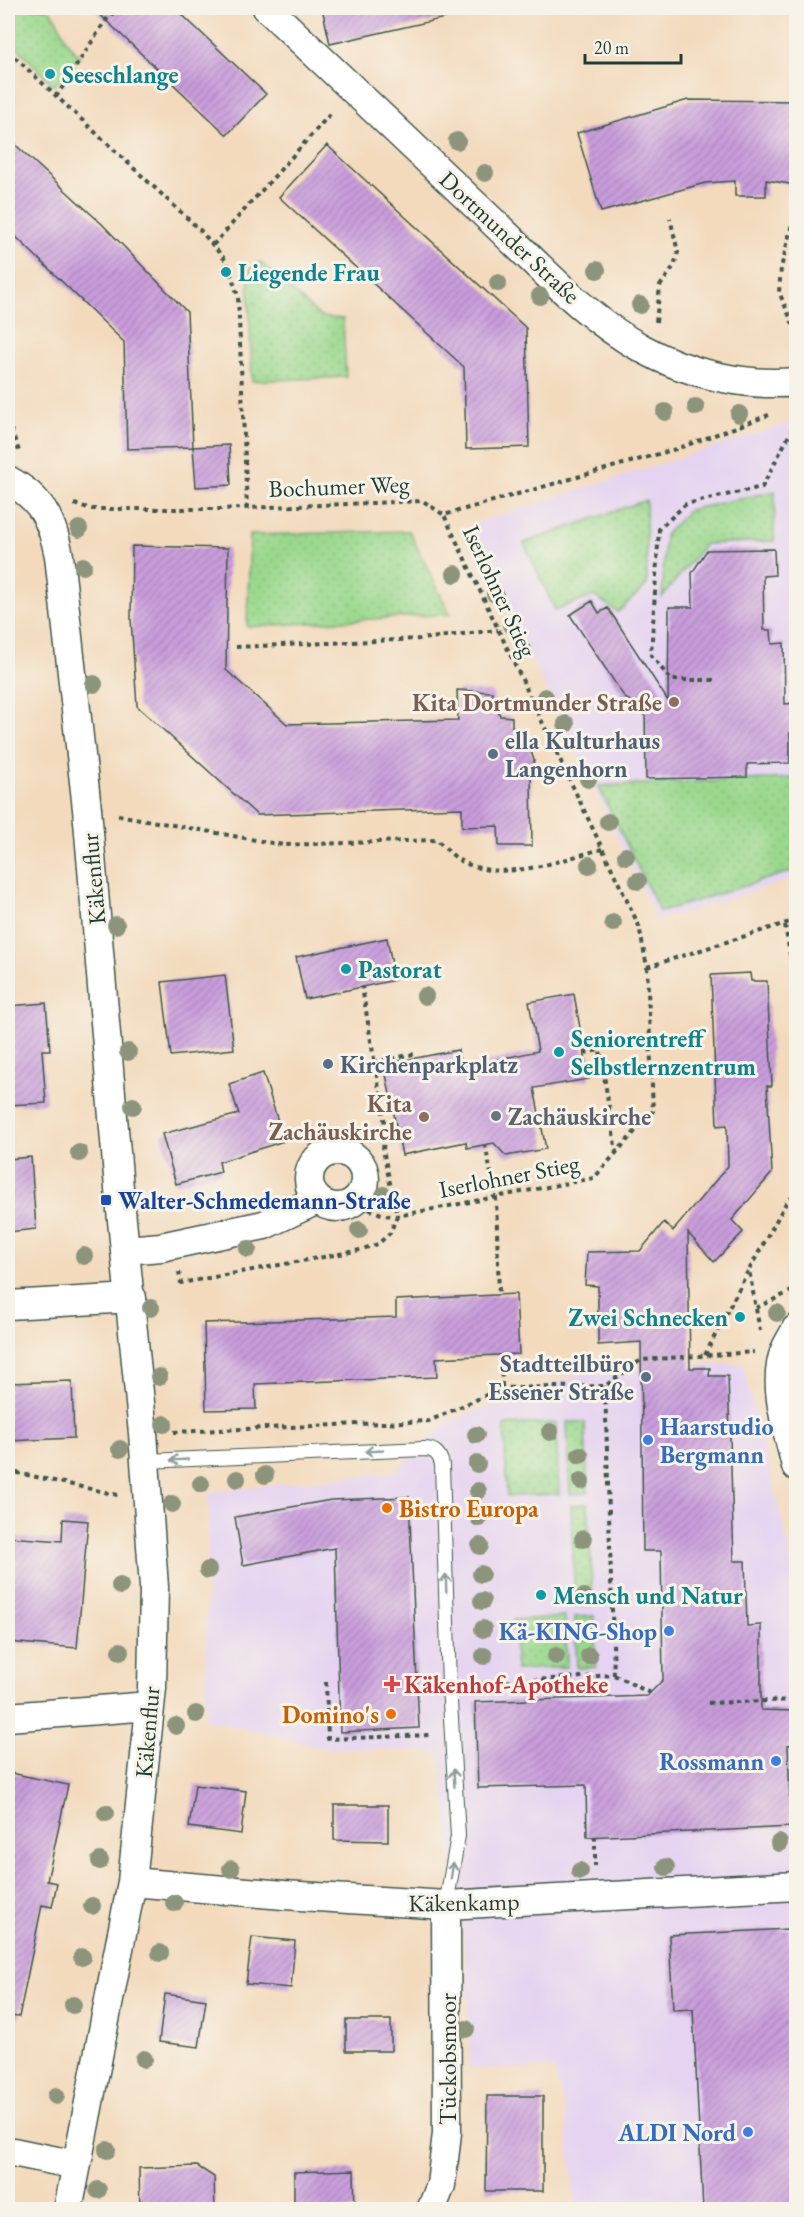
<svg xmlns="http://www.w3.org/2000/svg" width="804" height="2217" font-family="'EB Garamond',serif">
<defs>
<pattern id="green-dots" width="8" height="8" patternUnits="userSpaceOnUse" patternTransform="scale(1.5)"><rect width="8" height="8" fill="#9ad88d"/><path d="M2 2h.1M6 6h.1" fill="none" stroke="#84ba7a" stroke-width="1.8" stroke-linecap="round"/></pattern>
<pattern id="building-hatch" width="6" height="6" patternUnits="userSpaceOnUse" patternTransform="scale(1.5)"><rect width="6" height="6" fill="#ca9edd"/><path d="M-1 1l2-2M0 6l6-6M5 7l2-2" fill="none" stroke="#a382b4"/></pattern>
</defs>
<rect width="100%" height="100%" fill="#f7f3e8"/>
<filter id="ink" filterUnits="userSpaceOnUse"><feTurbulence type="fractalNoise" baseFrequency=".0167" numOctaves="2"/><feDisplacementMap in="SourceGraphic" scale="12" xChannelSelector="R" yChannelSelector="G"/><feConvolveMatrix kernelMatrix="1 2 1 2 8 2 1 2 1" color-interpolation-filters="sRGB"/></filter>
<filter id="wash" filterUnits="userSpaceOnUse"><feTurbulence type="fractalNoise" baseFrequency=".008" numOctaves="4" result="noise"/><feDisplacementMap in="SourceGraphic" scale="24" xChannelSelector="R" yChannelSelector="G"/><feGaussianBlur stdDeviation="1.35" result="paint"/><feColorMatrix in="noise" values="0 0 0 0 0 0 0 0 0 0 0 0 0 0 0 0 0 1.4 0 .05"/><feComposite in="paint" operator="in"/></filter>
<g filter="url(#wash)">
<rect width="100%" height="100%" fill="#f3dabd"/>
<path fill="#e5d3f1" d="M796 421V878L657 921 468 525Z
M743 1364 796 1577V2209H576L563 2099 553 2068 470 2069 467 1968 439 1752 324 1748 205 1719 209 1492 395 1472 448 1421 600 1367Z"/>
<path fill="url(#green-dots)" stroke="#5c8a60" stroke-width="1.5" d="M8 8H47C63 21 62 44 80 56L54 86 8 38Z
M260 262 321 317 343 319 346 377 252 381 248 271Z
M775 491 774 541 705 544 662 597 665 535 689 510Z
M646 500 647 585 618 612 594 596 555 610 524 543Z
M409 531 450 614 247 627 250 535Z
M796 778V870L660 912 598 786Z
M567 1422H585L588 1493 570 1494Z
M556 1423 559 1494 507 1496 504 1425Z
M588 1504 593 1605 575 1606 571 1505Z
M594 1616 596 1667 577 1668 575 1617Z
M565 1617 567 1667 516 1670 513 1620Z"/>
<g id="blocks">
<path fill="url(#building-hatch)" d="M93 8H175L266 94 227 135Z
M322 8H444L445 18 330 44Z
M688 100 796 101V185L766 180V196H735V181L705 183 601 212 577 133Z
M8 138 102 224 187 312 193 447 229 445 231 485 196 487 193 447 127 449 124 342 8 229Z
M327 145 526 328 529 447 466 449 464 367 279 197Z
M132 546 228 548 226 670 287 724 458 720 457 690 492 692 500 716 512 717V728L524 731 534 760 531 776 532 846H499L498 826 462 827V808L257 815 137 706 131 619Z
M774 549 775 575 763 576 764 630H771L772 644 784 643 785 704 796 703V733H790V763L747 764V777L646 779 645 710 625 698 570 615 592 601 599 613 608 608 668 701 669 607H693L692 573 707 550Z
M387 938 395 980 305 999 296 957Z
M750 973 751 981H767L772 1086H767L772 1173 732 1220 743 1232 714 1262 688 1233 690 1368H710L709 1376H728L734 1561H745L747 1626 761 1625V1710L796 1711V1744L788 1745 791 1827 587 1837 586 1785 478 1788 475 1702 647 1696 663 1680 661 1551H643L641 1342 598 1345V1286L585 1285 587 1252 640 1251 664 1222 673 1231 728 1166 727 1125 717 1126 711 975Z
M225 975 234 1049 171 1056 162 982Z
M574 994 589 1079 534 1088 546 1149 506 1156 494 1143 467 1148 466 1142 402 1155 384 1064 458 1050 461 1067 538 1051 529 1002Z
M46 1003 50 1050H42L46 1103 8 1105V1006Z
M263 1073 284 1141 219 1162 221 1172 176 1184 162 1134 239 1114 229 1084Z
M31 1157 36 1229 8 1232V1159Z
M516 1294 519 1354 436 1358 437 1377 255 1384 256 1409 206 1410 204 1323 396 1317V1300Z
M72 1381 74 1438 8 1441V1383Z
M409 1497 419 1728 340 1732 335 1548 243 1565 235 1517 331 1500Z
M63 1519 88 1521 77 1648 8 1642V1537L62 1541Z
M11 1773 68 1785 47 1881 57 1883 52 1907 42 1905 19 2017 8 2016V1787Z
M195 1785 246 1791 241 1834 189 1827Z
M334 1805H388V1841L334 1840Z
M789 1929 796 2066V2210H703L693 2009 673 2010 669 1935Z
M252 1937 295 1941 291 1988 246 1984Z
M165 1994 206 2000 199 2047 159 2042Z
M346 2020H391V2051H346Z
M487 2096H543V2191H486Z
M197 2166 214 2177 215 2210H140L139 2168Z
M354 2170 355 2210H294V2172Z"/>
</g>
</g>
<g filter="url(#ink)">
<use href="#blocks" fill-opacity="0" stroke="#3f5549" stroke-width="1.5"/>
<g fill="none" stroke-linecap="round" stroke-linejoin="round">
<g stroke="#3f5549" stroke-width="16">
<path id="service" d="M146 1461 424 1449C435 1449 440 1455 442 1465L449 1685 458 1836 446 1905"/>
</g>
<g stroke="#3f5549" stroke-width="31">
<path id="minor" d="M267 8C342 79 416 149 491 220 539 265 585 318 643 349 688 374 746 387 796 382
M8 480C41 498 52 519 59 556L87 809 120 1200 143 1433 154 1587 152 1688 132 1882 68 2210
M309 1179a28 28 0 1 1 56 0a28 28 0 1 1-56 0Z
M126 1250 161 1247 264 1225 317 1200
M8 1305 132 1298
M796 1329C793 1336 788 1343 785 1350 771 1385 788 1431 796 1466
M8 1717 150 1706
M132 1882 284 1895 446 1905 796 1886
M8 2151 76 2165
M431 2210 441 2185 447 2133 446 1905"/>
</g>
<path stroke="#3f5549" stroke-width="4" stroke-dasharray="4.5 4.5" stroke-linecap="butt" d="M8 51 200 230 227 262 238 296 247 507
M56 97 106 20 118 8
M796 208 781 268 779 292 796 331
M213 245 332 112
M656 322 660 286 674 266 678 252 670 218
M8 421 19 451
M74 504 92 509H219L423 501 444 515 676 449 769 415
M236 647 420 639 498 630
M714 680H671L651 655 659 529 686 504 762 487 796 422
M118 815 283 845 437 840C444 846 453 857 461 861 504 884 559 860 602 849
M785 925 796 990
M647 967 796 920
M584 1053 600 1050 616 1152
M374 1062 414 1054
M485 1144 496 1198 499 1295
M352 1203 384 1215 397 1216 594 1178 653 1111 647 967 639 926 444 515
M179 1272 181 1283 356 1251 378 1244 390 1233 397 1216 383 1150 385 1125 362 987
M756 1308 796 1289
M760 1331 749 1270 786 1203 796 1194
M501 1355 502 1388
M705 1355 748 1271
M174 1432 429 1421 502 1388 605 1386 641 1360 754 1352
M8 1476 18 1473 118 1495
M614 1675 650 1693
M326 1682 328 1739 429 1735
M470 1684 614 1675 605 1386
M591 1698 592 1677
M708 1703 796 1700
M595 1836V1866"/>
<use href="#service" stroke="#fff" stroke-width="14"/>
<use href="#minor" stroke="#fff" stroke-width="28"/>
</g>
<g fill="#8c957c">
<circle cx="457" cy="141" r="9"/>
<circle cx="485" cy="173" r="9"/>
<circle cx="597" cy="270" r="9"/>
<circle cx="498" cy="283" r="9"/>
<circle cx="540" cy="296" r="9"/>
<circle cx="640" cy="305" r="9"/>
<circle cx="696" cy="407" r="9"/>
<circle cx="665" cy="412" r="9"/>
<circle cx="739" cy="414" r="9"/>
<circle cx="79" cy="529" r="9"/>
<circle cx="83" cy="566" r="9"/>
<circle cx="455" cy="574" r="9"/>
<circle cx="495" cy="594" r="9"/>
<circle cx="511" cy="625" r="9"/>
<circle cx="523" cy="651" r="9"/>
<circle cx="94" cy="684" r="9"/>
<circle cx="545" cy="697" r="9"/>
<circle cx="566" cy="724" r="9"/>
<circle cx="588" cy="779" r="9"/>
<circle cx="608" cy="822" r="9"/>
<circle cx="626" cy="856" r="9"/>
<circle cx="589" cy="865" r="9"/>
<circle cx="638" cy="881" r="9"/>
<circle cx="613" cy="923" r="9"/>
<circle cx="116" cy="925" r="9"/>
<circle cx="425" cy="996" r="9"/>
<circle cx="128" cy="1052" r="9"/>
<circle cx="133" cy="1106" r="9"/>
<circle cx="79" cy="1153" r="9"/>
<circle cx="384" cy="1195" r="9"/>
<circle cx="359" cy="1230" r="9"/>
<circle cx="248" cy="1249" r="9"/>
<circle cx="84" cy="1256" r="9"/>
<circle cx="151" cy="1308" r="9"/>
<circle cx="777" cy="1313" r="9"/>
<circle cx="159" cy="1377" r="9"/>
<circle cx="164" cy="1424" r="9"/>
<circle cx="550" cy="1432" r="9"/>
<circle cx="476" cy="1435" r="9"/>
<circle cx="120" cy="1449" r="9"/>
<circle cx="580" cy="1455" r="9"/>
<circle cx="477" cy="1464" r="9"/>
<circle cx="265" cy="1475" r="9"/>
<circle cx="237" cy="1479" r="9"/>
<circle cx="581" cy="1481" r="9"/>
<circle cx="201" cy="1484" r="9"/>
<circle cx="478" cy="1491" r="9"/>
<circle cx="172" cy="1504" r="9"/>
<circle cx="479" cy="1518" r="9"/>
<circle cx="583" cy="1539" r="9"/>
<circle cx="480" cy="1546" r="9"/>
<circle cx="208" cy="1570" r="9"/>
<circle cx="481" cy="1574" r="9"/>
<circle cx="120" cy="1586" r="9"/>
<circle cx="584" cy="1597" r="9"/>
<circle cx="482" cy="1601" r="9"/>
<circle cx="483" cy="1629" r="9"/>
<circle cx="120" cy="1651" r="9"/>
<circle cx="484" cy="1656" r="9"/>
<circle cx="556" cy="1656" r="9"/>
<circle cx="589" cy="1656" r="9"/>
<circle cx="196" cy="1714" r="9"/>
<circle cx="176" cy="1726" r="9"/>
<circle cx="106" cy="1813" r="9"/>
<circle cx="779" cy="1843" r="9"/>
<circle cx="100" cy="1861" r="9"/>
<circle cx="666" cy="1867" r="9"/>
<circle cx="231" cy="1869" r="9"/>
<circle cx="580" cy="1871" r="9"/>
<circle cx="174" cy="1903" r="9"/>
<circle cx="92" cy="1906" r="9"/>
<circle cx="160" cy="1953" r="9"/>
<circle cx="82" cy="1957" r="9"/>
<circle cx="73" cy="2005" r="9"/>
<circle cx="466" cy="2029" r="9"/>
<circle cx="144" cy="2059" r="9"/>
<circle cx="56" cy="2096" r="9"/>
<circle cx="107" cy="2150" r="9"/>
<circle cx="98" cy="2190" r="9"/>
</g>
<defs><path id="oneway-shaft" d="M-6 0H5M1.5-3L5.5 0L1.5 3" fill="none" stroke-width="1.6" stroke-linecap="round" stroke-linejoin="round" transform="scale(1.5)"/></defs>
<g stroke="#8f9e9a">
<use href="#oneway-shaft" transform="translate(374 1451) rotate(177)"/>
<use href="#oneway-shaft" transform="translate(179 1460) rotate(177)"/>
<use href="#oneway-shaft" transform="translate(446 1583) rotate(-92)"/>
<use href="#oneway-shaft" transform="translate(454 1778) rotate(-93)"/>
<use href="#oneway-shaft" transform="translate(452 1871) rotate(-81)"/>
</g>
</g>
<g fill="#0f9aa8" stroke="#f7f3e8" stroke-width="2">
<circle cx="50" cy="74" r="6"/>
<circle cx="226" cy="272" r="6"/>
<circle cx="346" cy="969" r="6"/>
<circle cx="559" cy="1052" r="6"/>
<circle cx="740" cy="1317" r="6"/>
<circle cx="541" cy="1595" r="6"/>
</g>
<g fill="#8d6e63" stroke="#f7f3e8" stroke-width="2">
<circle cx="674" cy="702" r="6"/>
<circle cx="424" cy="1117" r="6"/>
</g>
<g fill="#5c6f8a" stroke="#f7f3e8" stroke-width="2">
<circle cx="493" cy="754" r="6"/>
<circle cx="328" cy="1064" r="6"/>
<circle cx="646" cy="1377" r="6"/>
</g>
<circle fill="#6b7280" stroke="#f7f3e8" stroke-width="2" cx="496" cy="1116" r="6"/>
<rect fill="#1a4fb4" stroke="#f7f3e8" stroke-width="2" x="100" y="1194" width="12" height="12" rx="3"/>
<g fill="#3f7fe0" stroke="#f7f3e8" stroke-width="2">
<circle cx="648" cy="1440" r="6"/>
<circle cx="669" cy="1631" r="6"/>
<circle cx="776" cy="1761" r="6"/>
<circle cx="748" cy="2132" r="6"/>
</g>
<g fill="#e8710a" stroke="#f7f3e8" stroke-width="2">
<circle cx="387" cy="1508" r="6"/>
<circle cx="391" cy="1714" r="6"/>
</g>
<path fill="#e0444e" stroke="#f7f3e8" stroke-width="2" d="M389 1675h6v6h6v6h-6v6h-6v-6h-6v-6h6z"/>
<g text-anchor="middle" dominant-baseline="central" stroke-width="6" stroke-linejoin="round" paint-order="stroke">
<g font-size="24" font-weight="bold" fill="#0d838f" stroke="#f7f3e8" text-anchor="start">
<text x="62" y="74">Seeschlange</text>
<text x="238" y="272">Liegende Frau</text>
<text x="358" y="969">Pastorat</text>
<text x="571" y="1038">Seniorentreff<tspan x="571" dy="28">Selbstlernzentrum</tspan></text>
<text x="728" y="1317" text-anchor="end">Zwei Schnecken</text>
<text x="553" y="1595">Mensch und Natur</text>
</g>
<g font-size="24" fill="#1f3d34" stroke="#f7f3e8">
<text transform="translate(510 237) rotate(43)">Dortmunder Straße</text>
<text transform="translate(339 486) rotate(-2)">Bochumer Weg</text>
<text transform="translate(500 591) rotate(65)">Iserlohner Stieg</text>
<text transform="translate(93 879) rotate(-95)">Käkenflur</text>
<text transform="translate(509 1176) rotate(-11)">Iserlohner Stieg</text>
<text transform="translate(147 1732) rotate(-85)">Käkenflur</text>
<text transform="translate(464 1902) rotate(-1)">Käkenkamp</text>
<text transform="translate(447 2059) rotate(-90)">Tückobsmoor</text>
</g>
<g font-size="24" font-weight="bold" fill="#785e54" stroke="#f7f3e8" text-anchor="end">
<text x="662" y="702">Kita Dortmunder Straße</text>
<text x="412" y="1103">Kita<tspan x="412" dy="28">Zachäuskirche</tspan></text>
</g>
<g font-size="24" font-weight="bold" fill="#4e5e75" stroke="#f7f3e8" text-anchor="start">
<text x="505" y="740">ella Kulturhaus<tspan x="505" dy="28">Langenhorn</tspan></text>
<text x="340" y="1064">Kirchenparkplatz</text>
<text x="634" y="1363" text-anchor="end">Stadtteilbüro<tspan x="634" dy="28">Essener Straße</tspan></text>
</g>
<g font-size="24" font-weight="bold" fill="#5b616d" stroke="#f7f3e8" text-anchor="start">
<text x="508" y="1116">Zachäuskirche</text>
</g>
<g font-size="24" font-weight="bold" fill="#164399" stroke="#f7f3e8" text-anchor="start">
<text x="118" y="1200">Walter-Schmedemann-Straße</text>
</g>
<g font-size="24" font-weight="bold" fill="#366cbe" stroke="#f7f3e8" text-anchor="end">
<text x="660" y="1426" text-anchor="start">Haarstudio<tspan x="660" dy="28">Bergmann</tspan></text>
<text x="657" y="1631">Kä-KING-Shop</text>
<text x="764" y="1761">Rossmann</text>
<text x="736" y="2132">ALDI Nord</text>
</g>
<g font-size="24" font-weight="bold" fill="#c56008" stroke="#f7f3e8" text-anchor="start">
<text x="399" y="1508">Bistro Europa</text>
<text x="379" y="1714" text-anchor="end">Domino's</text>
</g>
<g font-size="24" font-weight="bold" fill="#be3a42" stroke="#f7f3e8" text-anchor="start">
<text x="404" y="1684">Käkenhof-Apotheke</text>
</g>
</g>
<rect width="804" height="2217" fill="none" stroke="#f7f3e8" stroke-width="30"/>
<path d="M585 54v9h96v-9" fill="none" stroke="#1f3d34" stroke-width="3"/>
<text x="594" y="54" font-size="18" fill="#1f3d34" stroke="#f7f3e8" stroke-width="4.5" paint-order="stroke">20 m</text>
</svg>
